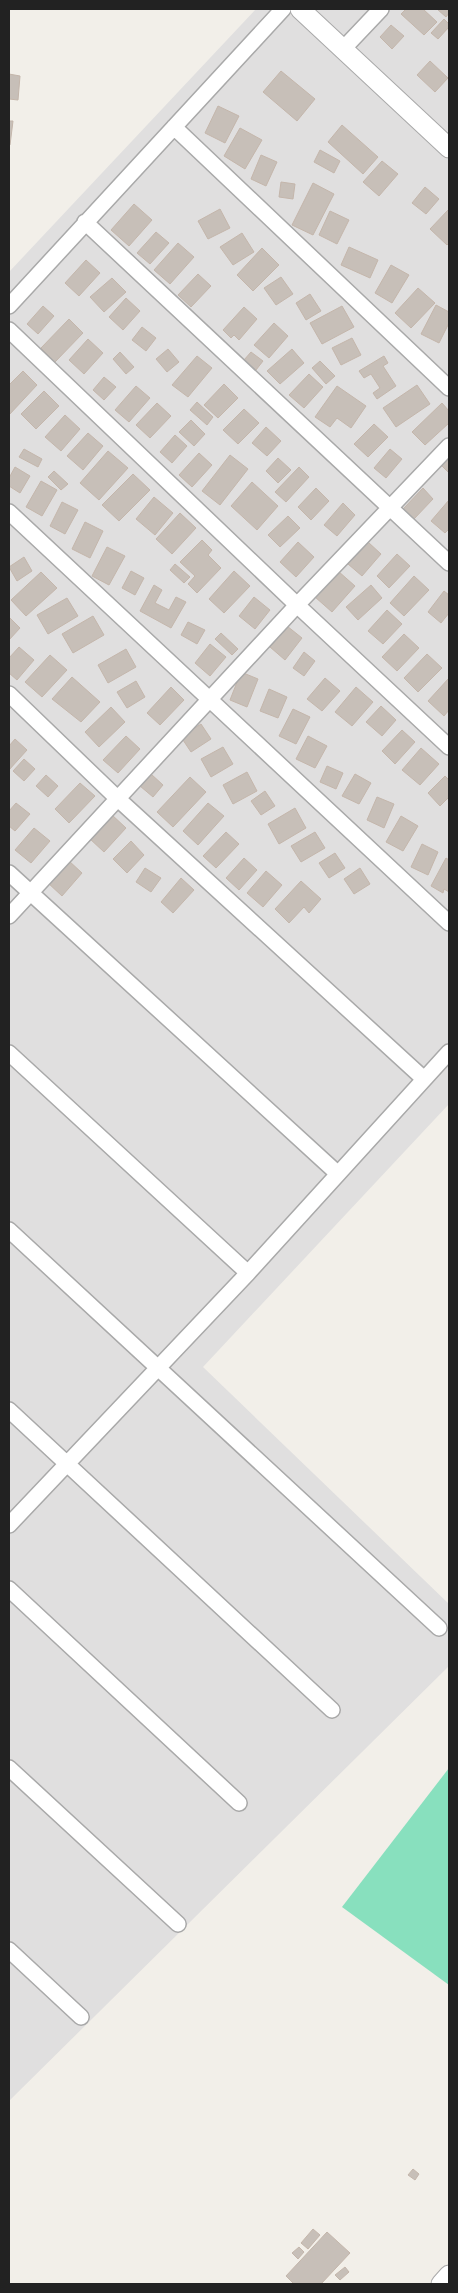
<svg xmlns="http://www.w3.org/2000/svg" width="458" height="2293" font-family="Cabin,sans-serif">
<rect width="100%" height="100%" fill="#f2efe9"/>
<path fill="#e0dfdf" d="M256 9H449V1104L203 1367 449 1604V1666L9 2101V272Z"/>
<path fill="#88e0be" d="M449 1768V1985L342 1907Z"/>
<path fill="#c7bfb8" stroke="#c4b6ab" d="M406 9H423L437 22 424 35 401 14Z
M437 9H449V13L446 17Z
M444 19 449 24V27L438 39 431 33Z
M391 25 404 36 392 49 380 37Z
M430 61 448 78 435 92 417 75Z
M281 71 315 99 297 121 263 92Z
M9 74 20 76 18 100 9 99Z
M218 106 239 116 225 143 205 133Z
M9 121H13L10 145H9Z
M342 125 378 157 363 174 328 142Z
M240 128 262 140 245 169 224 156Z
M320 150 340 161 334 173 314 162Z
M261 155 277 162 266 186 251 179Z
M382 161 398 174 379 196 363 182Z
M281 182 295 184 293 199 279 197Z
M313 183 334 194 313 235 292 225Z
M425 187 439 199 426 214 412 203Z
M134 204 152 220 129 246 111 230Z
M220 209 230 228 208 239 198 221Z
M449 209V243L447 245 430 229Z
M330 211 349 220 337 244 319 235Z
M156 232 169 243 150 264 137 253Z
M242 233 254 252 233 265 220 247Z
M178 243 194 257 170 284 154 270Z
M349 247 378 260 370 278 341 265Z
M262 248 279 265 253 291 237 275Z
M86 260 100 273 79 296 65 283Z
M391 265 409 275 392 303 375 293Z
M198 274 211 286 191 307 178 295Z
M281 277 293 294 276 305 264 288Z
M112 278 126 292 104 312 90 297Z
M418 288 435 303 411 328 395 313Z
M310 294 321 311 306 320 296 303Z
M126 298 140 311 123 330 109 317Z
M436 305 449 312V323L439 343 421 334Z
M43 306 54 316 38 334 27 324Z
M342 306 354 327 322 344 310 323Z
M244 307 257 319 239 340 234 335 231 338 223 330Z
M69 319 83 333 55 362 41 348Z
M274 323 288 336 269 358 254 345Z
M142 327 156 338 146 351 132 340Z
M352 338 361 355 341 365 332 348Z
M88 339 103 353 84 374 69 360Z
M168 349 179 362 167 372 156 359Z
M292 349 304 363 280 384 267 371Z
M120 352 134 367 126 374 113 359Z
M251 352 263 361 256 370 244 360Z
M197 356 212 368 188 397 172 385Z
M384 356 388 363 383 366 396 386 377 399 373 393 380 388 371 374 364 378 359 371Z
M320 361 335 376 326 384 312 368Z
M23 371 37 385 9 415V385Z
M309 374 323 387 304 408 289 395Z
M104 377 116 387 104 400 93 390Z
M224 384 238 398 218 418 204 405Z
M417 385 430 404 396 427 383 408Z
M136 386 150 398 129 422 115 410Z
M337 386 366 406 351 428 337 418 330 427 315 417Z
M44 391 59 406 36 429 21 414Z
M197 402 213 417 207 425 190 410Z
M157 403 171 416 150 438 136 425Z
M442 403 449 411V423L425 445 412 432Z
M244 409 259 423 238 444 223 430Z
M65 415 80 429 61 451 45 437Z
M191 420 205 434 194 446 179 432Z
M374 424 388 437 368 457 354 444Z
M266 427 281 441 267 456 252 443Z
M88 433 103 446 83 470 67 456Z
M175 435 187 446 172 463 160 452Z
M24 449 42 459 38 467 19 457Z
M390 449 402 459 386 478 374 468Z
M108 451 128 468 99 500 80 483Z
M199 453 212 465 192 487 179 475Z
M230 455 248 469 220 505 202 491Z
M449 457V473L441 465Z
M278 458 291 470 278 483 266 471Z
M15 467 30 476 20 493 9 486V478Z
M299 467 309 477 286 502 275 492Z
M54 471 68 484 61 490 48 477Z
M133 474 150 490 119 521 102 505Z
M41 481 57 490 42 516 26 507Z
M252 482 278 506 257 530 231 506Z
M316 488 329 501 311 520 298 507Z
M423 488 433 499 414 519 403 509Z
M154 497 173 513 155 535 136 519Z
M449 500V529L445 533 431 521Z
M62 502 78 510 65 534 50 526Z
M343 503 355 515 337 536 324 525Z
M180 513 196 528 172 554 156 539Z
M288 516 300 528 280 547 268 535Z
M85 522 103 531 90 558 72 549Z
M202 540 212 550 208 555 221 568 197 593 188 584 195 576 180 562Z
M298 542 314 557 296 577 280 562Z
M368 542 381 554 362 576 348 564Z
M107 547 125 556 109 585 92 576Z
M397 554 410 566 389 588 377 576Z
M24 557 32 571 17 581 9 567Z
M175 564 190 577 184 583 170 570Z
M131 571 144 578 135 595 122 588Z
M234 571 250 586 224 613 209 599Z
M338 571 355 586 332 612 315 597Z
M41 572 57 588 26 616 11 600Z
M414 576 429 590 404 616 390 603Z
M154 585 162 590 155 603 169 610 176 597 186 602 171 628 140 611Z
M371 585 382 598 358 620 346 607Z
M444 591 449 595V613L441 623 428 612Z
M254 597 270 610 255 629 239 616Z
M67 598 78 616 48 634 37 615Z
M387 610 402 624 383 644 368 631Z
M93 616 104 635 73 653 62 634Z
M9 617 20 628 9 640Z
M188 622 205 630 197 644 181 635Z
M287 626 302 638 285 660 270 647Z
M221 633 238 649 232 655 215 639Z
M404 634 419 648 397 671 382 657Z
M210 644 226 657 210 676 195 663Z
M19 647 34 660 17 680 9 673V658Z
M126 649 136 667 108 683 98 665Z
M304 652 315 661 304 676 293 668Z
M427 654 442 668 418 692 404 678Z
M50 655 67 670 42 697 25 682Z
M241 672 258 679 247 707 230 700Z
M72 677 100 702 81 722 52 699Z
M325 678 340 691 322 711 307 699Z
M449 678V710L444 716 428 701Z
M136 681 145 697 127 708 117 692Z
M171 687 184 700 160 725 147 713Z
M356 687 373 702 352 726 335 712Z
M269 689 287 697 278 718 260 711Z
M381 706 396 720 382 736 366 722Z
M111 707 125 722 99 747 85 732Z
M293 709 310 717 296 744 279 736Z
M201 724 211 739 191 752 181 737Z
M402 730 415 742 395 764 382 751Z
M126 736 140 749 118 773 103 760Z
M308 736 327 746 315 768 296 759Z
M15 739 27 750 9 770V746Z
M223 747 233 764 211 777 201 759Z
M421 748 439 764 420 785 402 770Z
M24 759 35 769 24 781 13 771Z
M327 766 343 773 336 789 320 782Z
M247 772 257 791 233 804 223 785Z
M151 774 163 785 153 797 140 786Z
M355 774 371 783 359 804 342 796Z
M46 775 58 786 48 797 36 786Z
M445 776 449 780V797L440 806 428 793Z
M190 777 206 792 173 827 157 812Z
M80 783 95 796 69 823 55 809Z
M265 791 275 806 261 815 251 801Z
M377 797 394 804 384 828 367 820Z
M16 803 30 814 15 831 9 826V811Z
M208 803 224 816 198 845 183 831Z
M295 808 306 828 279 844 268 824Z
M111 814 126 828 104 852 89 838Z
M401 816 418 826 403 851 386 842Z
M34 828 50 841 31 863 15 850Z
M226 832 239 844 216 868 203 856Z
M315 832 325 848 301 862 291 846Z
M131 841 144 855 127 873 113 859Z
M422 844 438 852 428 875 411 867Z
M335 853 345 868 329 878 319 863Z
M244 858 257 870 239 890 226 878Z
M446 858 449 860V892L444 889 443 893 431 886Z
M68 860 82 873 62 896 47 882Z
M145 868 161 878 151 892 136 882Z
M360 868 370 884 354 894 344 879Z
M266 871 282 885 263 907 247 893Z
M181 878 194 890 173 913 161 902Z
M301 881 321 899 309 913 304 907 289 923 275 909Z
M413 2169 419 2174 415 2180 408 2175Z
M313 2229 320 2235 308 2249 301 2243Z
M327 2232 350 2253 321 2284H294L286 2276Z
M299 2247 304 2252 298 2259 292 2253Z
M345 2267 349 2272 340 2280 335 2275Z"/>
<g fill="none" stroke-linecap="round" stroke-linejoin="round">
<g stroke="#a9a9a9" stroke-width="18">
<path id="minor" d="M344 48 381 9
M174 127 449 388
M85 222 449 563
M9 306 283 9
M9 330 297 605 449 747
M9 512 449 923
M9 694 117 798 424 1079
M9 873 337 1173
M9 916 297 605 449 446
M9 1053 248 1273
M9 1230 439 1628
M9 1410 332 1710
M9 1525 248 1273 449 1052
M9 1589 239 1803
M9 1768 178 1924
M9 1950 81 2017"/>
</g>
<g stroke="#a9a9a9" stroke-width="21">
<path id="tertiary" d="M300 9 449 148
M441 2284 449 2275"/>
</g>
<use href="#minor" stroke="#fff" stroke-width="15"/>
<use href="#tertiary" stroke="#fff" stroke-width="19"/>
</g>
<rect width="458" height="2293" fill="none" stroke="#222222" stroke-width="20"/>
</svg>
